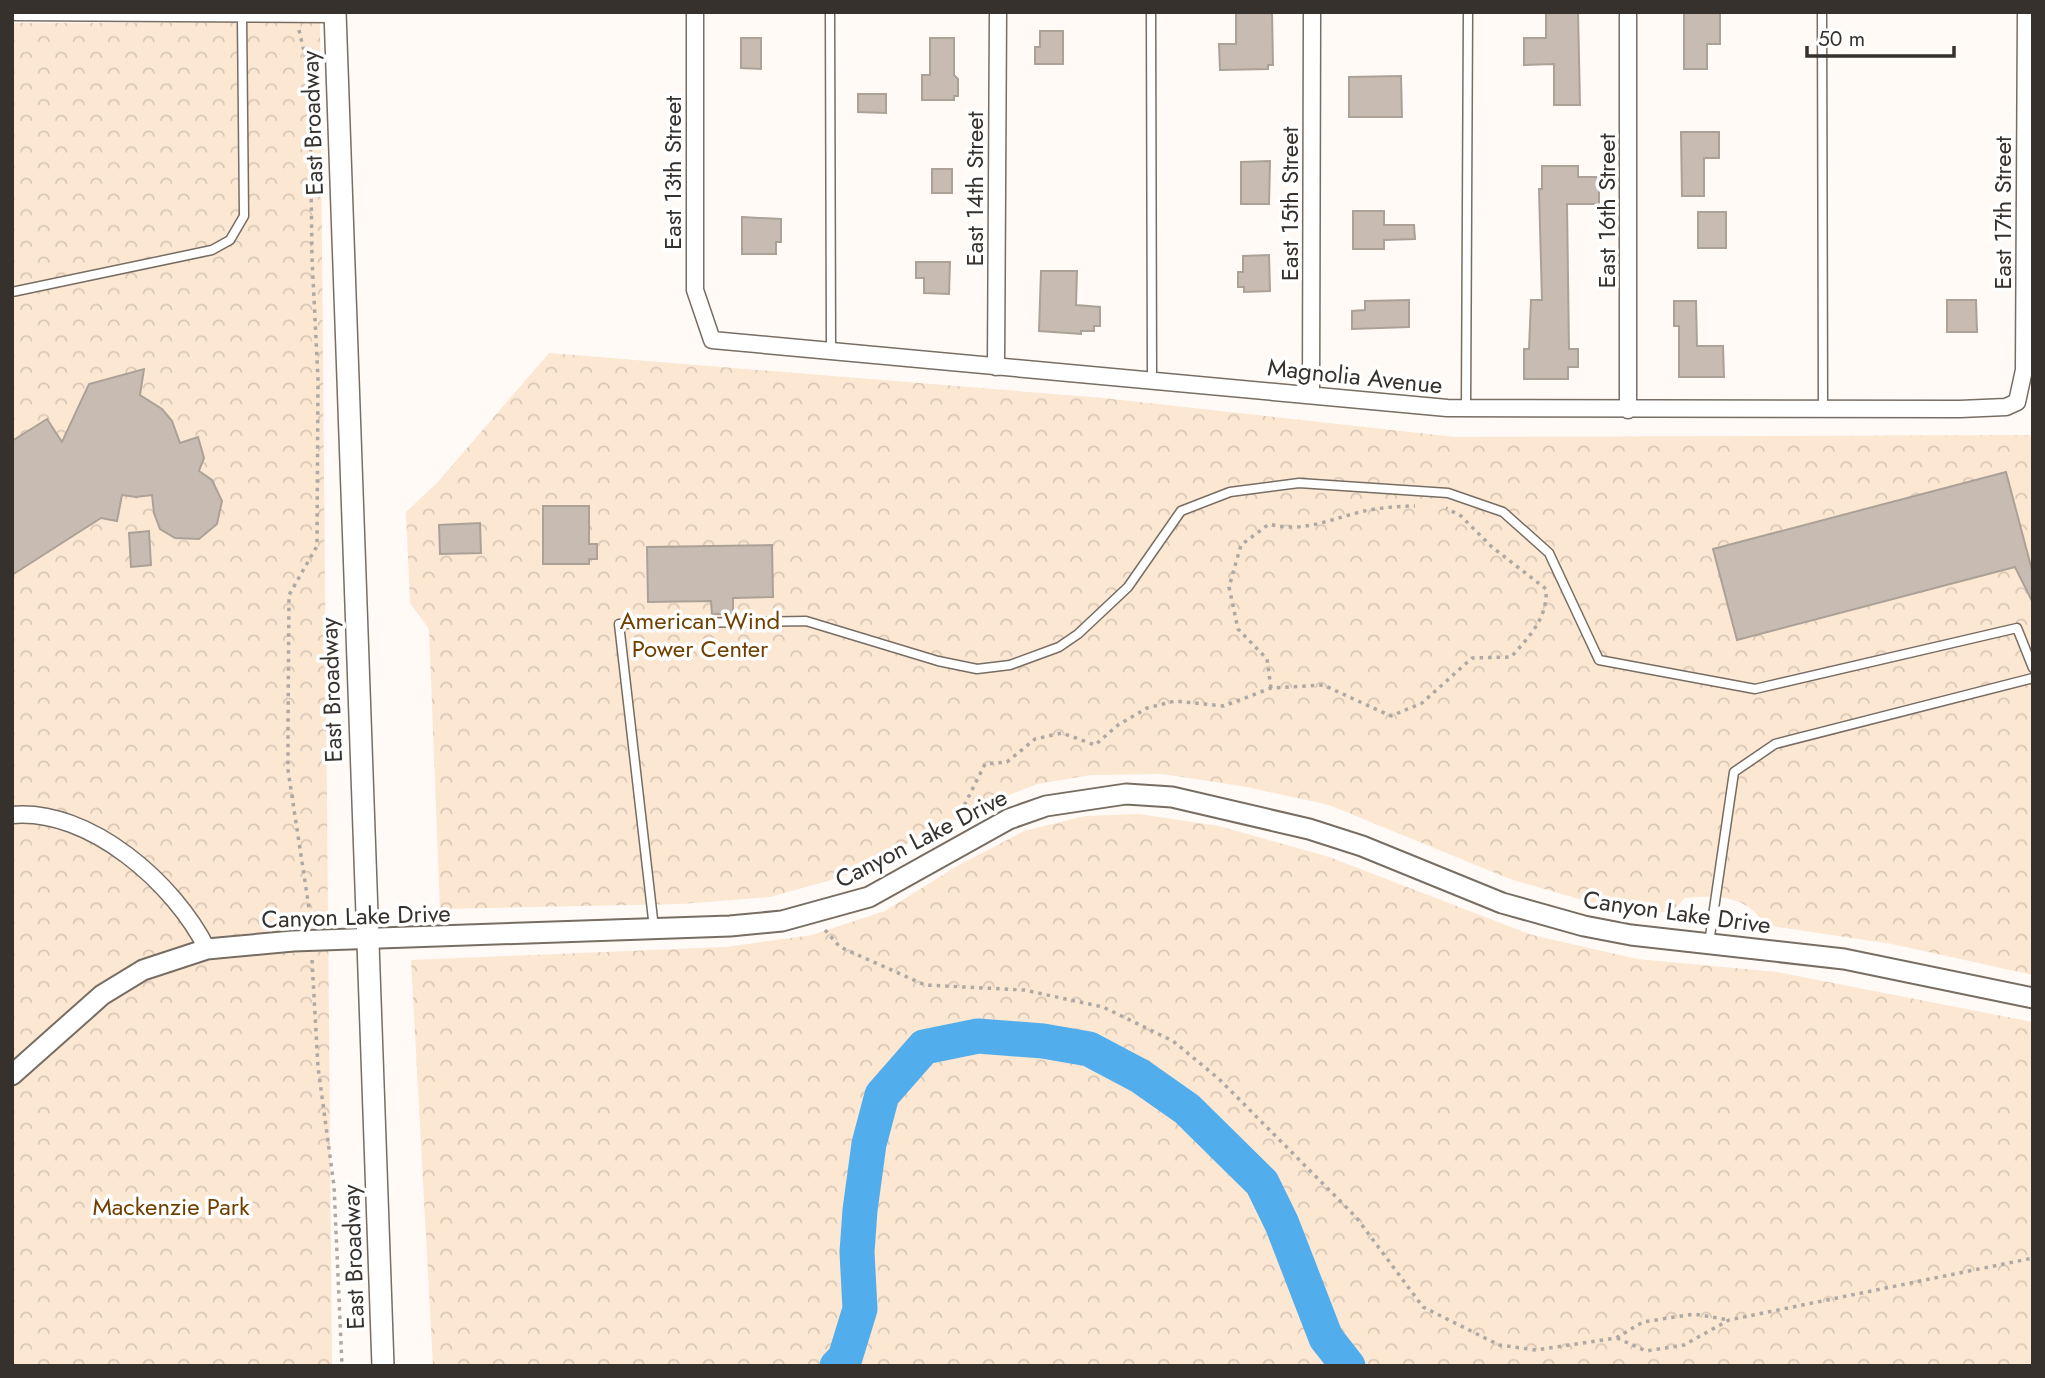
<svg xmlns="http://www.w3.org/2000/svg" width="2045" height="1378" font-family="Jost,sans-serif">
<defs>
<pattern id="park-crowns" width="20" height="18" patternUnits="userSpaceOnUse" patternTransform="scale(1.75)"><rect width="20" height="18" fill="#fce7d3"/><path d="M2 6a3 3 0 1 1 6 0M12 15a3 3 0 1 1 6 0" fill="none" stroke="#d9c7b5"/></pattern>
</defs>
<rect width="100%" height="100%" fill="#fffaf5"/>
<path fill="url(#park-crowns)" d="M320 22 332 1366H12V23Z
M549 353 1103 398 1455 437 2033 435V975L1892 944 1765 925C1747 895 1717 895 1685 898L1672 911 1647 914 1613 909 1510 879 1329 805 1247 787 1163 774 1091 775 1037 784 983 805 842 877 770 897 681 904 440 909 429 629 410 603 406 512 437 483Z
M1139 814 1219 826 1329 857 1532 935 1637 959 1777 972 2033 1022V1366H433L411 960 726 947 812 935 885 911 959 865 1024 831 1085 816Z"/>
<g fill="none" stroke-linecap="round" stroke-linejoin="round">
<path stroke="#52aded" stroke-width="35" d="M837 1366 845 1358 860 1309 857 1252 860 1210 869 1144 882 1095 924 1047 978 1036 1043 1041 1089 1049 1140 1076 1187 1109 1262 1183 1282 1224 1326 1338 1348 1366"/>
</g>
<path fill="#c8bcb2" stroke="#aca197" stroke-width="2" d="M1236 12H1272L1273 65H1268V69L1220 70 1219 44H1236Z
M1546 12H1578L1580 105H1554V64L1524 65V38H1546Z
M1684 12H1720V44H1707V69H1684Z
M1040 31H1063V64H1035V47H1040Z
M741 38H761V69L741 68Z
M930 38H954V75L958 79V96H954V100H922V75H930Z
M1401 76 1402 117H1349V77Z
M858 94H886V113L858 112Z
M1681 132H1719V158H1704V196H1682Z
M1270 161 1269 204H1241V162Z
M1542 166H1578V177H1599V204H1567L1569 349H1578V367H1568V379H1524V349H1529L1531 300H1542L1539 189H1542Z
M932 169H952V193H932Z
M1353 211H1384V225H1414L1415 239 1384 240V249H1353Z
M1698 212H1726V248H1698Z
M742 217 781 219V242H776V254H742Z
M1269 255 1270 291 1244 292V287H1238V272H1243V256Z
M916 262H950L949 294 924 293V278H916Z
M1041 271H1077L1076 305 1100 307V326H1094V331H1081V334L1039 331Z
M1409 300V327L1352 329V311L1365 310V301Z
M1947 300H1976L1977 332H1947Z
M1674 301H1696L1697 346H1723L1724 377H1679V326H1674Z
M144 369 140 395 162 409 172 421 180 443 198 437 204 458 199 471 212 480 222 501 217 524 199 539 175 538 160 529 154 513 152 495 136 497 122 495 117 521 101 518 12 575V441L47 419 62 442 89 384Z
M2006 472 2033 574V603L2015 567 1737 640 1713 549Z
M543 506H589V544H597V559H589V564H543Z
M480 523 481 553 440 554 439 525Z
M149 531 151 565 131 567 129 533Z
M772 545 773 597 733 598V614H712L711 601 648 602 647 547Z"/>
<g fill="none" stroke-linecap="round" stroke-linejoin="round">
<g stroke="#776d63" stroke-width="11">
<path id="service" d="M830 12 831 352
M1151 12 1152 380
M1822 12 1823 410
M12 16 335 18
M12 292 212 250 230 240 244 216 242 17
M1466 408 1468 12
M654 928 619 624 806 621 938 661 977 669 1010 665 1059 647 1078 634 1128 587 1181 511 1230 492 1299 483 1448 493 1503 512 1549 553 1599 660 1755 689 2017 628 2033 668
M1709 943 1734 772 1775 744 2033 678"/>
</g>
<g stroke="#776d63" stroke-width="19">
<path id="minor" d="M695 12V290L712 340 1447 408 1960 409 2006 407 2017 402 2024 370 2026 12
M1628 12V410
M996 367 998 12
M1311 395 1312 12
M12 815C90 808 175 884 207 949"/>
</g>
<g stroke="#776d63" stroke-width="23">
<path id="tertiary" d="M12 1075 102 995 143 970 207 949 293 941 730 926 782 921 869 897 1009 819 1046 806 1126 794 1172 797 1309 829 1362 846 1502 903 1584 926 1631 935 1844 959 2033 998"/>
</g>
<g stroke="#776d63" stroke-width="24">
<path id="secondary" d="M335 12 383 1366"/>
</g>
<path stroke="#aea9a4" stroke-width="3.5" stroke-dasharray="3.5 5" stroke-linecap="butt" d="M299 30 308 68 310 107 312 258 318 379 317 546 289 595 288 727V770L311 921
M1271 688 1267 659 1238 629 1229 587 1241 545 1269 524C1302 533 1328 520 1360 512 1377 508 1397 506 1415 506
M953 828 985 764 1007 762 1035 739 1062 733 1095 745 1118 725 1147 708 1175 701 1224 706 1271 688 1323 685 1391 716 1422 703 1472 658 1511 657C1529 637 1548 618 1546 589L1492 547 1461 516 1446 508
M825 930 840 947 925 985 1024 990 1103 1007 1173 1041 1219 1079 1356 1217 1423 1307 1499 1345 1536 1350 1616 1338 1643 1322 1694 1314 1729 1320
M312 960 318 1067 334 1186 342 1366
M1617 1338 1646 1351 1684 1345 1729 1320 2033 1258"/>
<use href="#service" stroke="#fff" stroke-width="8"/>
<use href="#minor" stroke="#fff" stroke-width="16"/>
<use href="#tertiary" stroke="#fff" stroke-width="19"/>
<use href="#secondary" stroke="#fff" stroke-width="21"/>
</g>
<g text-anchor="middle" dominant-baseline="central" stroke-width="7" stroke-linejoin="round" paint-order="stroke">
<g font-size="24" fill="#36312d" stroke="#fff">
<text transform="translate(312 123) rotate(-92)">East Broadway</text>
<text transform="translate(672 173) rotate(-90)">East 13th Street</text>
<text transform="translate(974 189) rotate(-90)">East 14th Street</text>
<text transform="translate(1289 204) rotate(-90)">East 15th Street</text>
<text transform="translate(1606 211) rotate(-90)">East 16th Street</text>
<text transform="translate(2002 213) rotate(-90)">East 17th Street</text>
<text transform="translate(1355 376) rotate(6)">Magnolia Avenue</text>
<text transform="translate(331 690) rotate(-92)">East Broadway</text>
<text transform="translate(921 838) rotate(-27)">Canyon Lake Drive</text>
<text transform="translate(1677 912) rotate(8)">Canyon Lake Drive</text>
<text transform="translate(356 916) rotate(-2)">Canyon Lake Drive</text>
<text transform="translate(353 1257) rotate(-92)">East Broadway</text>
</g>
<g font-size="24" fill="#704000" stroke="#fff">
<text x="700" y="620">American Wind<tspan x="700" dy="28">Power Center</tspan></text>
<text x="171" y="1206">Mackenzie Park</text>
</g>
</g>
<rect width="2045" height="1378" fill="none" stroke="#36312d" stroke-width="28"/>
<path d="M1807 46v10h147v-10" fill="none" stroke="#36312d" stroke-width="3.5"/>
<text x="1818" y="46" font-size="21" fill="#36312d" stroke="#ffffff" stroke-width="5" paint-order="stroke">50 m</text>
</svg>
